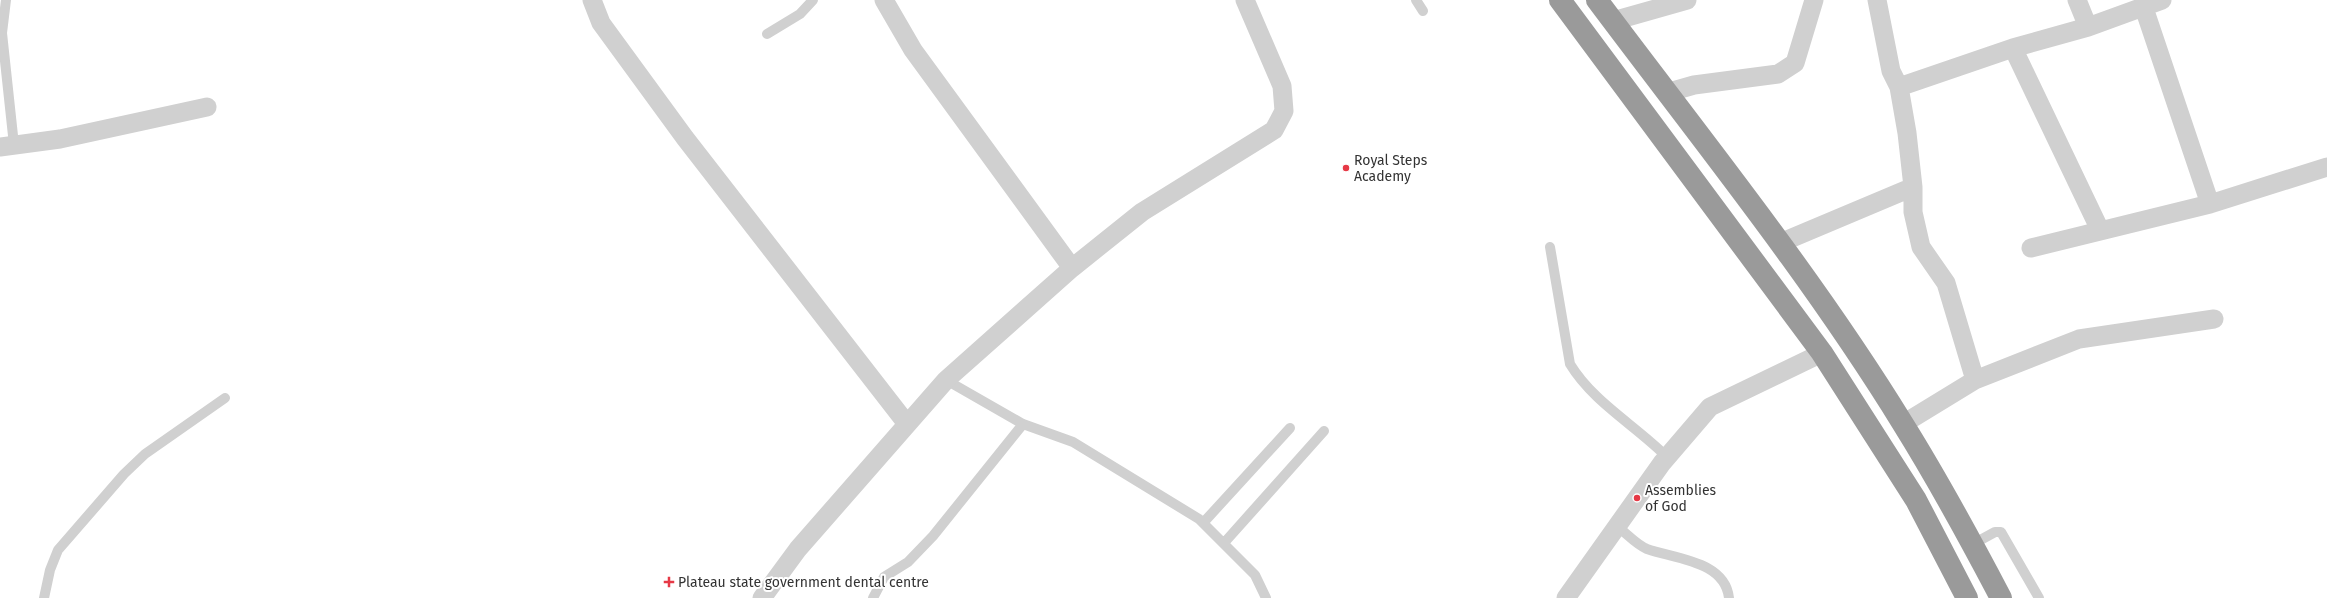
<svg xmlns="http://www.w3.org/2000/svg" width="2327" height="598" font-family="'Fira Sans',sans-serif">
<rect width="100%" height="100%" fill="#fff"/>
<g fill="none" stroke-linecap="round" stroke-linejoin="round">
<path stroke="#d0d0d0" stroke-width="10" d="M6 0 2 33 14 145
M1416 0 1423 11
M767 34 800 14 813 0
M1550 247 1570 364C1593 402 1635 425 1667 457
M946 380 1023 424 1073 442 1199 519 1255 575 1266 598
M1203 523 1290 428
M1618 527C1627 534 1637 545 1647 549 1676 559 1725 561 1729 598
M1224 543 1324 431
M1973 544 1995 532H2001L2039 598
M44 598 50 570 58 550 124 474 145 454 225 398
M873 598 884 577 908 562 933 536 1023 424"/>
<path stroke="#d0d0d0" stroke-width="19" d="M592 0 601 23 685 138 907 424
M884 0 913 50 1072 268
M1877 0 1891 71 1899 87 1907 133 1913 187V212L1921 247 1946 283 1975 380
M2077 0 2088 27
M2144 8 2210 204
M1613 21 1687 0
M2013 48 2100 230
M1899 87 2013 48 2088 27 2162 0
M1666 93 1694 85 1778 74 1795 63 1814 0
M0 147 60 139 207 107
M1780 243 1913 187
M2031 248 2210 204 2327 167
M1903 424 1975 380 2079 339 2214 319
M762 598 798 549 946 380 1072 268 1142 212 1274 130 1284 111 1282 86 1245 0
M1566 598 1662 463 1710 407 1822 353"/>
<path stroke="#9a9a9a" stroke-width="22" d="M1560 0 1822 353 1916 500 1967 598
M1597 0C1701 139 1812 276 1903 424 1938 480 1970 539 2001 598"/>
</g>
<g fill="#e63946" stroke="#fff" stroke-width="1.5">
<circle cx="1346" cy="168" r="4"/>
<circle cx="1637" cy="498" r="4"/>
<path d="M667 576h4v4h4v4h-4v4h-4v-4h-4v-4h4z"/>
</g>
<g text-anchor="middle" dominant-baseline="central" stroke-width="4" stroke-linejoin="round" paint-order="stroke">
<g font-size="14" fill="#333" stroke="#fff" text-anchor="start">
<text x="1354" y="160">Royal Steps<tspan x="1354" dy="16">Academy</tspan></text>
<text x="1645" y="490">Assemblies<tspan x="1645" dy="16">of God</tspan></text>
<text x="678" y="582">Plateau state government dental centre</text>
</g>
</g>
</svg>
